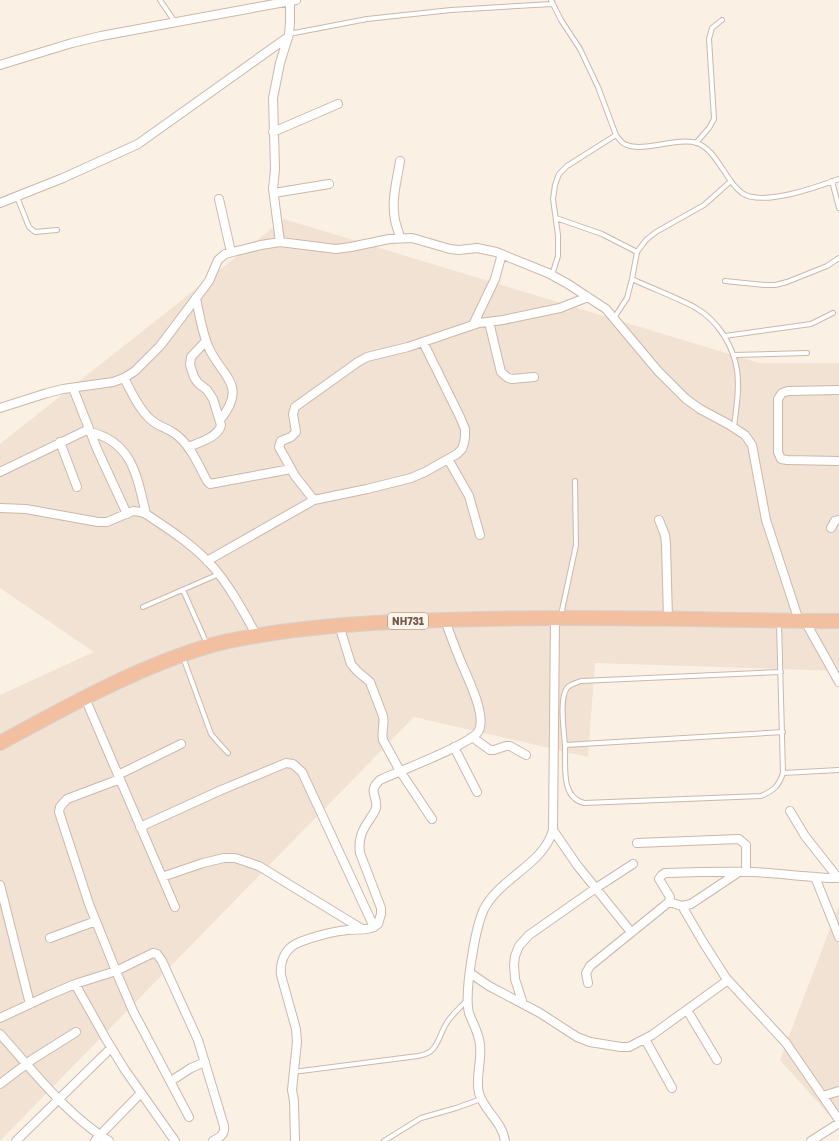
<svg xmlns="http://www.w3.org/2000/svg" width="839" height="1141" font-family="'Golos Text',sans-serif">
<rect width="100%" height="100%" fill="#faf1e4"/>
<path fill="#f1e2d3" d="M284 219 759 363H839V671L595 663 588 757 414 717 0 1141V695L94 652 0 588V444Z
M839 905V1126L780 1060Z"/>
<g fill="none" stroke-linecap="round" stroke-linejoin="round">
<g stroke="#cbb8ac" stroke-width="6">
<path id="service" d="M160 0 175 22
M551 0 561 20 580 49 598 87 616 135C619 139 622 144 627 145 644 152 678 137 697 143 710 148 717 161 724 171 729 179 734 187 742 193 762 207 817 187 839 179
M289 34 367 19 451 10 552 4
M696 143 709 128 714 119 709 39 712 28 722 20
M832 181 839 208
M17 197 29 227 35 232 57 230
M556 218 602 234 637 252
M552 275 558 256V235L553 199 555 185 559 174 567 166 616 135
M632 279C653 289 676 297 696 308 718 321 733 345 737 370 740 389 736 409 734 427
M725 281 765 285H775L787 282 827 266 839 258
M614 318 627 298 632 279 637 252 646 240 656 232 704 205 731 181
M725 336 811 324 833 313
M733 355 807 353
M183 590 207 644
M143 607 219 574
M561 615 576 545 575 481
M183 657 211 734 217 741 228 753
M781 672 581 681C576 683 570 684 567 688 559 698 564 732 565 745L783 732
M565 745C566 765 560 797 584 803L761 796C773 791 779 786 783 773L779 623
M783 773 839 770
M293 1072 418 1056C423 1055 429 1054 432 1050 439 1043 441 1032 446 1024 451 1015 460 1008 467 1000
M384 1141 421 1118 456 1108 481 1099"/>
</g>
<g stroke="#cbb8ac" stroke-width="10">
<path id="minor" d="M0 65 72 43 101 36 296 0
M273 132 338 104
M400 161C397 180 391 201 395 220 396 226 399 232 400 238
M274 193 329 184
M219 199 231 252
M0 203 63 178 138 144 288 37
M280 242 273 189 275 169 273 98 280 63 289 34 290 23V1
M196 298C199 314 202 331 208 346 221 377 249 384 220 420
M489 322 501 372 508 378 512 379 534 377
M473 325 495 279 502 254
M124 378C131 391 137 406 148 417 156 426 165 427 174 433 190 444 198 464 207 481L210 484 291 469
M73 388 97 449 127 514
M839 390 788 391 782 393 778 399V452L781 459 787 460 839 461
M0 408 47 393 63 389 113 382 124 378 135 371 160 346 209 281 218 260 225 254 261 245 280 242 336 249 351 247 389 239 412 238 450 249 459 250 477 248 496 252 548 273 568 284 606 309 658 371 686 399 700 409 728 424 745 435 752 445 766 520 799 621
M90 432C133 442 137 477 146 514
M60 442 77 487
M188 447C198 443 219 437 221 425L213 399 207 390 198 383 194 377 190 365 191 357 206 341
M448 459 469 496 480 535
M0 472 89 429
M314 500 295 476 279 447 281 441 291 437 296 432 293 414 295 407 358 362 367 357 408 347 479 323 503 320 560 308 588 297
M0 508 26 509 98 522H107L133 511 141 512 146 514C170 530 195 546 214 568 231 588 244 613 257 636
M659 520 665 535 666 544 668 619
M831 528 835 521 839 520
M207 561 314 500 367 489 411 478 425 472 457 454 462 449 464 443 465 437V429L460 417 423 342
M805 621 839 682
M339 625 351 664 357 671 370 682 383 716C385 724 381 732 383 740L400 771 432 819
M85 698 175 907
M472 737 490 750H494L506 746H510L526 755
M454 747 477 792
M118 775 181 744
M120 779 67 799 60 807 59 812 89 904 118 976 133 1011 189 1117
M790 811 805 836 838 878
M140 827 219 791 286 763 293 764 302 772 374 927
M553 830 577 865 631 932
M637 843 739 839 746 845V872
M162 877 203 863 224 858H235L259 866 362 929
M815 877 839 937
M0 885 30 1004
M669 902 682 906 691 904 739 872
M682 906 703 942 726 978 786 1043 839 1120
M50 938 96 921
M470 973 489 986 540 1013 577 1037 590 1042 621 1047H629L652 1035 728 980
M588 983 586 973 590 966 669 902 670 897 659 879 662 875 665 873C694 872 723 871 752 872 781 873 810 878 839 878
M75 984 106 1039 125 1070 175 1141
M523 1004 515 979 514 965 515 956 519 946 529 935 596 888 633 864
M687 1010 717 1060
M0 1018 47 996 75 984 116 971 153 953 157 954 162 961 198 1040 224 1126C225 1135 220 1137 213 1141
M0 1034C34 1072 66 1114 109 1141
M645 1039 672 1088
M171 1081 191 1068 205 1062
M0 1084 33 1059 76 1032
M823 1096 839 1091
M16 1141 111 1048
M95 1141 100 1135 141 1093
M295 1141 294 1101 292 1090 297 1042 296 1029 281 975C280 965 283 954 291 947 301 939 335 931 348 930 359 929 370 931 378 924L381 914V908L360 853C358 839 362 830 370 819 372 815 375 812 376 808 378 795 367 792 380 780 399 771 469 745 478 732 488 717 467 677 461 662 455 648 450 634 445 620
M505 1141C502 1121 484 1111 479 1093 475 1080 482 1060 480 1045 479 1033 473 1024 469 1013 464 994 475 928 484 909 501 877 543 865 553 830L555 618
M811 1141 839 1123"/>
</g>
<g stroke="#d7d0cd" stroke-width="16">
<path id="trunk" d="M0 743C68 706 137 667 212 645 230 640 249 637 267 634 317 626 364 623 414 621 556 615 697 620 839 621"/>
</g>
<use href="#service" stroke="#fff" stroke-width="4"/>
<use href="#minor" stroke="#fff" stroke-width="8"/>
<use href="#trunk" stroke="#f2c0a0" stroke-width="14"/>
</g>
<g text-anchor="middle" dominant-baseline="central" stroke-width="3.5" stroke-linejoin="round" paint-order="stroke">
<rect fill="#fef5ea" stroke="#9b867b" stroke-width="1" x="388" y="613" width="40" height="16" rx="3"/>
<g font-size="10" font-weight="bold" fill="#71574c">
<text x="408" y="621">NH731</text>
</g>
</g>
</svg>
